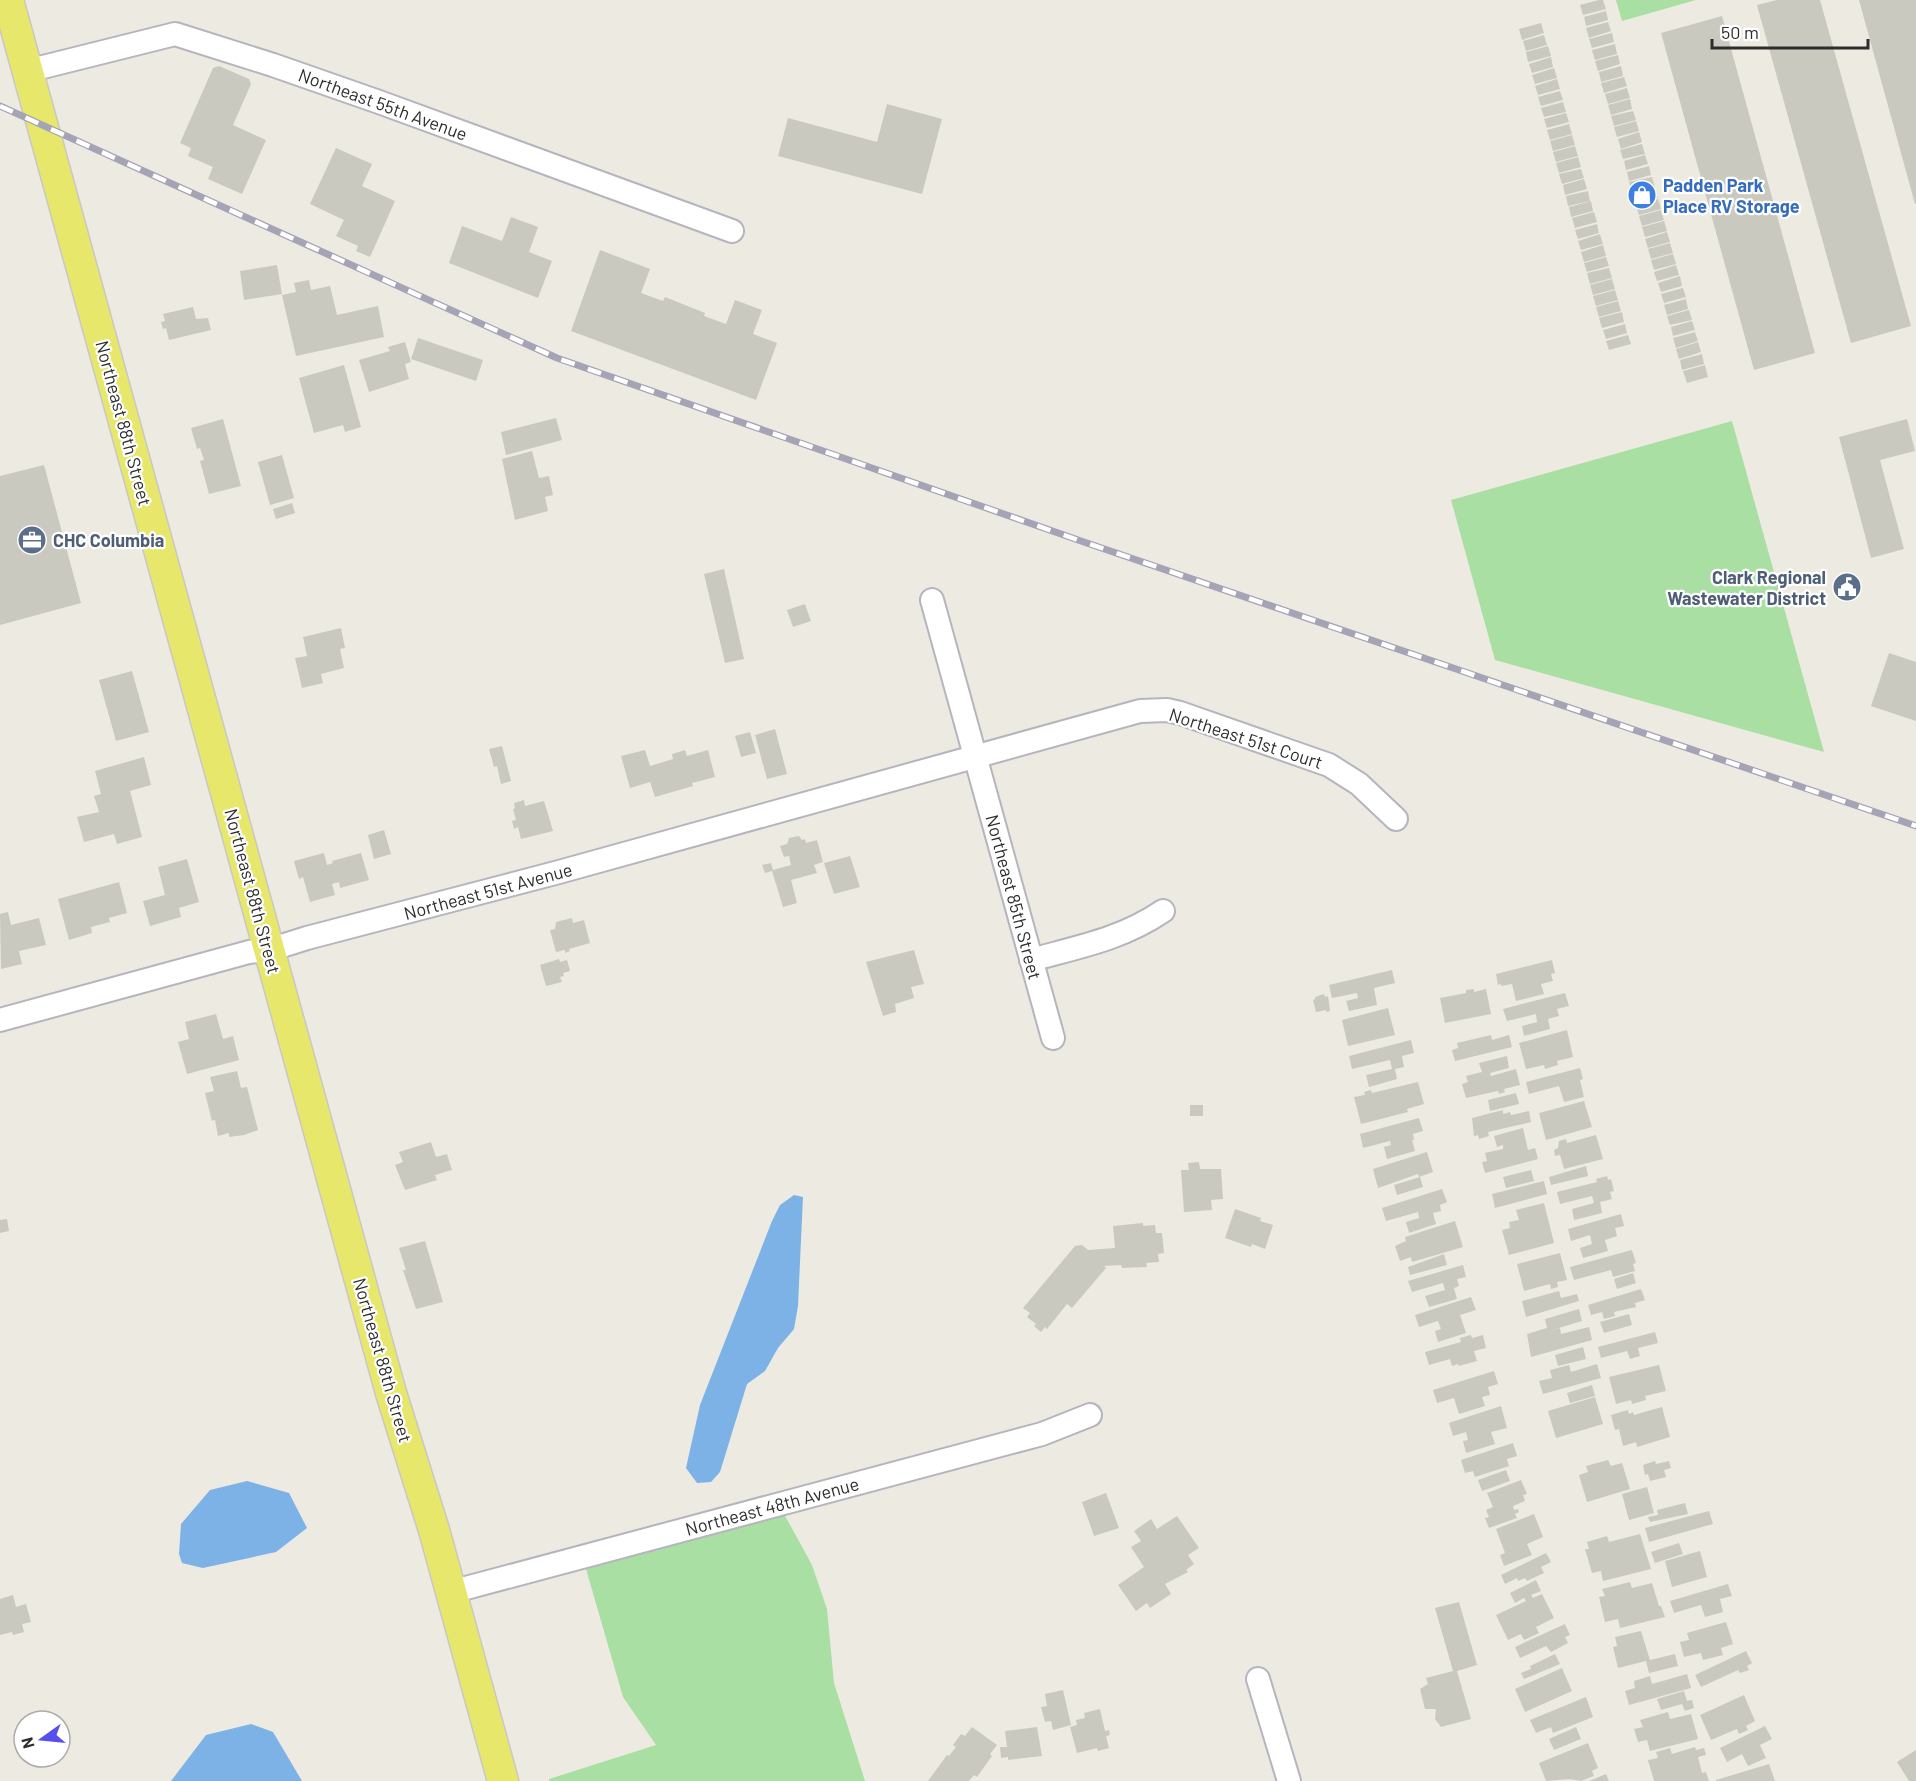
<svg xmlns="http://www.w3.org/2000/svg" width="1916" height="1781" font-family="Barlow,sans-serif">
<rect width="100%" height="100%" fill="#edebe1"/>
<path fill="#a9dfa2" d="M1616 0H1696L1622 21Z
M1732 421 1824 752 1495 660 1451 500Z
M783 1512 812 1565 827 1609 834 1683 865 1781H549V1779L656 1745 623 1697 586 1569Z"/>
<path fill="#7db2e7" d="M794 1195 803 1197 798 1306 794 1329 778 1348 765 1371 747 1384 720 1472 711 1482 697 1483 686 1468 700 1405 772 1221 780 1205Z
M247 1481 289 1493 307 1528 276 1552 203 1568 182 1563 179 1554 181 1524 210 1490Z
M251 1724 273 1732 302 1781H171L206 1735Z"/>
<path fill="#c9c9bf" d="M1599 0H1603L1606 9 1583 15 1580 5Z
M1777 0H1820L1911 326 1851 343 1757 5Z
M1859 0H1916V204H1915Z
M1606 11 1608 20 1586 26 1584 17Z
M1722 16 1815 353 1754 370 1661 33Z
M1608 22 1611 31 1589 38 1586 28Z
M1541 23 1544 33 1522 40 1519 29Z
M1612 33 1614 42 1592 48 1589 39Z
M1544 35 1547 45 1526 51 1523 41Z
M1615 44 1617 54 1595 60 1592 50Z
M1548 46 1551 56 1528 62 1526 52Z
M1618 55 1620 64 1598 71 1595 61Z
M1551 57 1553 67 1532 73 1529 64Z
M219 66 249 79 251 84 233 125 266 140 242 194 208 179 213 167 188 156 191 148 180 143 213 68Z
M1621 66 1623 76 1601 82 1599 72Z
M1554 68 1557 78 1535 84 1532 75Z
M1624 77 1627 86 1604 93 1601 83Z
M1557 79 1560 89 1538 95 1535 86Z
M1627 88 1630 98 1608 104 1605 94Z
M1560 91 1563 100 1541 106 1538 97Z
M1630 99 1632 109 1611 115 1608 105Z
M1563 102 1566 112 1544 117 1541 108Z
M887 104 942 119 922 194 778 156 788 118 877 142Z
M1633 111 1636 120 1614 126 1611 116Z
M1566 113 1569 122 1547 128 1544 119Z
M1636 121 1639 131 1617 137 1614 127Z
M1569 124 1572 134 1550 140 1547 130Z
M1639 132 1642 142 1621 149 1618 139Z
M1572 135 1575 145 1553 151 1550 141Z
M1642 144 1645 154 1623 159 1620 150Z
M1575 146 1578 156 1556 162 1553 152Z
M336 148 372 164 362 186 395 201 370 257 356 251 358 246 336 236 344 220 310 204Z
M1645 155 1648 164 1626 170 1624 161Z
M1578 157 1581 167 1559 173 1556 163Z
M1649 166 1651 175 1629 181 1627 172Z
M1581 169 1584 178 1562 184 1559 174Z
M1652 177 1658 198 1635 204 1633 194 1645 189 1632 193 1629 182Z
M1584 179 1587 189 1565 195 1563 185Z
M1588 191 1590 201 1568 206 1566 196Z
M1658 199 1661 209 1639 215 1636 205Z
M1591 201 1593 211 1571 217 1569 207Z
M1661 210 1664 220 1642 226 1639 216Z
M1594 212 1597 222 1575 228 1572 218Z
M511 217 538 227 529 252 552 261 538 298 449 263 462 226 502 241Z
M1664 221 1667 231 1645 237 1642 227Z
M1597 224 1599 233 1578 239 1575 230Z
M1667 232 1670 242 1648 248 1645 239Z
M1600 234 1603 244 1581 250 1578 241Z
M1670 243 1673 253 1651 259 1648 249Z
M1603 245 1606 256 1584 262 1581 252Z
M600 250 650 269 641 293 663 301 665 297 705 313 704 316 726 324 735 300 762 310 753 334 777 343 756 400 571 331Z
M1673 254 1676 264 1654 270 1651 260Z
M1606 257 1609 266 1587 272 1584 263Z
M277 265 282 294 244 300 240 271Z
M1676 265 1679 275 1657 281 1654 272Z
M1609 268 1612 278 1590 284 1587 273Z
M1680 276 1682 286 1661 292 1658 283Z
M1612 279 1615 289 1593 295 1590 285Z
M309 280 311 290 330 286 337 315 378 306 384 337 296 356 282 295 296 292 294 283Z
M1683 288 1686 297 1664 303 1661 294Z
M1615 290 1618 300 1596 306 1593 296Z
M1686 299 1688 309 1667 315 1664 305Z
M1618 301 1621 311 1599 317 1596 307Z
M193 307 196 319 208 318 211 330 169 340 166 328 163 329 161 322 165 321 163 314Z
M1689 310 1692 320 1670 325 1667 316Z
M1622 312 1624 322 1602 328 1599 318Z
M1692 321 1695 330 1673 336 1671 327Z
M1625 324 1627 333 1606 339 1603 330Z
M1695 332 1698 341 1676 348 1673 338Z
M1628 335 1631 344 1609 350 1606 341Z
M418 338 483 360 476 381 411 359Z
M405 342 411 362 405 364 409 379 369 392 359 360 390 351 388 347Z
M1698 342 1701 352 1679 359 1676 349Z
M1702 354 1704 364 1682 370 1680 360Z
M344 365 361 427 345 432 343 425 314 433 299 378Z
M1705 365 1708 377 1687 383 1683 371Z
M556 418 562 440 506 455 501 432Z
M223 419 241 486 209 494 200 461 204 460 200 448 197 449 191 428Z
M1907 419 1915 451 1880 460 1904 549 1871 558 1839 437Z
M532 451 539 478 549 476 553 495 545 497 548 511 515 520 502 459Z
M282 455 294 498 270 505 258 462Z
M44 465 81 603 0 625V476Z
M292 503 295 513 276 519 273 509Z
M724 569 744 659 725 663 704 574Z
M805 604 811 621 793 627 787 610Z
M341 628 345 648 340 649 344 668 321 674 323 683 302 688 295 658 307 656 303 637Z
M1889 653 1916 662V721L1871 706Z
M132 671 149 732 116 741 99 680Z
M775 729 787 774 767 779 755 735Z
M750 732 756 753 741 757 735 736Z
M502 746 511 781 501 784 497 766 494 767 489 749Z
M645 750 650 766 673 759 672 754 685 750 687 756 708 750 715 777 692 783 693 786 655 797 650 782 630 788 621 756Z
M144 757 151 785 130 791 142 837 117 844 114 834 84 842 77 817 99 812 94 796 101 794 95 771Z
M524 800 525 806 544 801 553 831 521 839 518 827 514 829 512 821 516 820 513 809 515 808 514 803Z
M384 830 391 854 374 859 368 835Z
M799 836 802 840 805 839 806 843 817 840 823 862 814 865 817 873 791 880 797 903 783 907 772 871 765 873 762 865 771 863 773 870 791 865 789 856 784 857 780 846 787 844 789 838Z
M324 853 327 865 333 863 332 861 361 853 369 880 340 888 339 882 332 884 335 895 310 902 303 877 299 879 294 861Z
M850 856 860 887 834 894 824 863Z
M187 859 199 902 179 908 181 917 150 926 143 901 165 895 158 867Z
M119 882 127 913 109 918 110 922 91 927 92 933 69 940 58 899Z
M8 912 11 925 39 918 46 945 19 951 22 964 1 969 0 914Z
M572 918 573 923 584 920 590 943 569 949 570 951 565 953V950L556 952 550 930 555 929 556 922Z
M914 950 924 984 911 987 914 998 895 1004 896 1012 883 1016 866 962Z
M559 959 560 962 567 960 570 971 563 973 564 976 560 977 562 982 546 986 540 965Z
M1552 960 1555 973 1551 974 1553 981 1541 984 1544 994 1516 1001 1512 984 1501 986V984L1498 985 1496 974Z
M1392 970 1395 983 1374 988 1377 1005 1349 1011 1346 1001 1358 998 1357 993 1332 998 1329 985Z
M1474 989V992L1486 989 1491 1014 1445 1023 1440 998 1466 993V990Z
M1565 993 1569 1006 1557 1009 1559 1016 1548 1019 1550 1029 1524 1036 1522 1026 1537 1022 1536 1014 1507 1021 1503 1009Z
M1324 994 1325 997 1328 996 1330 1011 1326 1012V1010L1316 1012 1313 1000 1315 999V997Z
M1388 1008 1395 1035 1348 1046 1342 1020Z
M216 1014 223 1039 233 1036 239 1060 187 1074 178 1042 189 1039 185 1022Z
M1567 1030 1573 1057 1557 1061 1558 1065 1545 1069 1544 1065 1526 1069 1519 1043Z
M1491 1035 1492 1040 1509 1035 1512 1047 1455 1061 1452 1050 1458 1048 1457 1043Z
M1411 1040 1414 1053 1402 1056 1404 1067 1395 1069 1397 1079 1369 1087 1366 1075 1392 1069 1390 1060 1352 1069 1349 1056Z
M1507 1056 1509 1068 1490 1073 1491 1076 1516 1069 1520 1085 1504 1089 1505 1092 1499 1094 1498 1091 1466 1098 1462 1084 1468 1082 1466 1076 1482 1072 1479 1063Z
M1580 1068 1583 1079 1580 1080 1584 1097 1564 1102 1559 1086 1529 1094 1526 1082Z
M237 1071 241 1088 247 1087 258 1130 244 1135 229 1137V1133L218 1136 215 1120 212 1121 205 1093 214 1091 210 1077Z
M1418 1082 1424 1104 1407 1109 1408 1112 1361 1124 1354 1097 1365 1095 1364 1092 1371 1090 1372 1093Z
M1516 1093 1519 1104 1490 1111 1488 1100Z
M1584 1101 1592 1127 1546 1140 1539 1113Z
M1190 1105H1203V1116H1190Z
M1503 1110V1114L1510 1112 1511 1115 1529 1111 1531 1122 1488 1132 1489 1136 1479 1139 1478 1135 1474 1136 1472 1118Z
M1419 1118 1423 1131 1413 1134 1414 1140H1412L1415 1151 1387 1159 1384 1147 1391 1145 1390 1141 1363 1148 1360 1134Z
M1523 1128 1528 1150 1535 1148 1538 1159 1485 1173 1482 1162 1487 1161 1485 1153 1503 1149V1145L1497 1147 1494 1136Z
M1596 1135 1603 1159 1564 1169 1560 1155 1555 1156 1554 1150 1558 1148 1559 1141 1566 1139 1567 1143Z
M431 1142 436 1157 447 1154 452 1170 435 1175 437 1180 405 1190 395 1165 403 1162 399 1152Z
M1427 1152 1433 1172 1419 1177 1418 1174 1378 1188 1373 1169Z
M1199 1162 1200 1169H1221L1223 1199 1211 1200 1212 1210 1184 1212 1181 1170H1189L1188 1163Z
M1586 1166 1588 1176 1551 1185 1549 1177Z
M1531 1170 1534 1181 1506 1188 1503 1177Z
M1607 1176 1608 1180 1611 1179 1614 1191 1610 1192 1612 1199 1600 1202 1602 1213 1574 1220 1572 1209 1594 1203 1592 1196 1560 1204 1557 1192 1597 1182 1596 1179Z
M1420 1177 1423 1187 1397 1195 1394 1185Z
M1544 1181 1547 1194 1495 1208 1492 1194Z
M1442 1189 1447 1202 1440 1205 1441 1211 1433 1213 1436 1224 1409 1233 1406 1222 1419 1218 1418 1212 1386 1221 1382 1208Z
M1544 1203 1554 1243 1509 1255 1502 1230 1510 1228 1509 1222 1519 1220 1516 1210Z
M1235 1209 1261 1218 1260 1221 1273 1225 1265 1249 1252 1244 1251 1247 1225 1238Z
M1621 1214 1624 1226 1615 1228 1617 1236 1605 1240 1608 1251 1583 1258 1580 1248 1592 1244 1590 1235 1571 1241 1568 1229Z
M7 1219 9 1231 0 1233V1220Z
M1455 1221 1463 1247 1412 1262 1411 1257 1400 1261 1395 1246 1406 1241 1405 1237Z
M1143 1223V1226L1155 1225 1156 1233H1162L1164 1253 1158 1254 1159 1262 1146 1263 1147 1267 1122 1268 1121 1265 1104 1266 1106 1268 1072 1308 1067 1304 1047 1329 1045 1327 1041 1332 1034 1326 1036 1324 1027 1317 1030 1313 1023 1308 1075 1246 1082 1245 1088 1250 1115 1248 1113 1226Z
M425 1241 443 1302 416 1309 403 1270H406L399 1248Z
M1632 1250 1636 1263 1633 1264 1635 1271 1613 1277 1611 1270 1574 1280 1570 1267Z
M1560 1253 1567 1280 1557 1282 1558 1287 1551 1289 1550 1284 1524 1291 1517 1264Z
M1444 1254 1447 1265 1410 1275 1408 1267Z
M1463 1265 1466 1277 1457 1279 1459 1286 1454 1288 1457 1299 1429 1307 1425 1296 1445 1290 1443 1283 1412 1292 1408 1281Z
M1633 1273 1636 1283 1617 1289 1614 1279Z
M1641 1289 1645 1300 1635 1303 1636 1307 1614 1312 1615 1316 1604 1319 1602 1312 1591 1315 1588 1305Z
M1559 1291 1561 1298 1577 1294 1579 1301 1526 1317 1522 1301Z
M1471 1297 1476 1310 1460 1315 1466 1333 1438 1342 1435 1331 1441 1329 1438 1321 1419 1327 1415 1315Z
M1579 1309 1582 1321 1549 1331 1560 1328 1561 1334 1589 1327 1592 1340 1531 1357 1527 1334 1547 1328 1545 1319Z
M1629 1314 1632 1325 1604 1333 1600 1322Z
M1655 1332 1658 1343 1638 1348 1640 1356 1630 1359 1627 1351 1601 1358 1598 1347Z
M1471 1335 1472 1338 1483 1335 1486 1348 1474 1351 1477 1361 1459 1366 1458 1364 1452 1366 1450 1359 1429 1365 1425 1352 1461 1342 1460 1338Z
M1583 1347 1586 1359 1558 1366 1555 1355Z
M1597 1364 1601 1378 1543 1394 1539 1381 1552 1378 1550 1370 1569 1365 1571 1372Z
M1659 1365 1666 1391 1645 1396 1646 1400 1632 1404 1631 1400 1616 1404 1609 1377Z
M1494 1371 1498 1384 1488 1387 1490 1395 1482 1397 1485 1406 1459 1414 1454 1398 1437 1403 1433 1390Z
M1592 1385 1595 1396 1570 1403 1567 1393Z
M1595 1397 1603 1424 1556 1438 1548 1411Z
M1501 1406 1507 1428 1491 1432 1495 1444 1466 1453 1463 1441 1468 1440 1466 1432 1453 1436 1449 1423Z
M1662 1407 1670 1437 1637 1447 1636 1442 1623 1446 1619 1429 1615 1430 1611 1415 1628 1410 1629 1414 1633 1412 1634 1415Z
M1513 1443 1517 1456 1507 1459 1509 1466 1475 1477 1473 1471 1465 1473 1461 1460Z
M1608 1460 1611 1466 1622 1463 1630 1489 1587 1502 1579 1475 1588 1472 1586 1466Z
M1655 1461 1656 1464 1669 1461 1671 1468 1664 1470 1666 1477 1650 1481 1648 1474 1645 1475 1643 1465Z
M1506 1470 1510 1481 1482 1491 1478 1480Z
M1521 1480 1527 1494 1523 1495 1525 1501 1513 1506 1514 1510 1518 1509 1519 1512 1515 1514 1517 1518 1489 1528 1485 1518 1489 1517 1486 1510 1493 1507 1487 1493Z
M1647 1487 1654 1513 1629 1520 1622 1494Z
M1106 1493 1119 1528 1094 1536 1082 1502Z
M1685 1503 1688 1514 1650 1522 1648 1517 1658 1515 1657 1510Z
M1709 1511 1713 1524 1649 1542 1645 1528Z
M1534 1514 1543 1537 1527 1544 1532 1555 1504 1566 1500 1555 1505 1553 1496 1529Z
M1177 1516 1199 1548 1188 1555 1194 1564 1186 1570 1188 1572 1165 1584 1171 1594 1150 1608 1147 1603 1136 1611 1118 1585 1144 1567 1131 1547 1141 1541 1134 1531 1151 1519 1157 1529Z
M1640 1534 1651 1569 1603 1581 1601 1571 1592 1573 1585 1549H1589L1587 1542 1607 1536 1609 1542Z
M1679 1543 1683 1554 1655 1563 1651 1552Z
M1700 1551 1707 1577 1672 1587 1665 1561Z
M1546 1553 1551 1562 1541 1567 1544 1573 1527 1581 1525 1578 1518 1581 1517 1578 1505 1584 1501 1575Z
M1536 1580 1541 1591 1531 1595 1533 1598 1542 1594 1554 1618 1536 1627 1539 1633 1524 1640 1521 1634 1508 1640 1496 1615 1526 1601 1524 1598 1515 1603 1510 1593Z
M1630 1582 1632 1588 1652 1583 1659 1606H1661L1665 1617 1620 1628 1618 1619 1605 1622 1599 1597 1605 1596 1602 1589Z
M1728 1584 1732 1596 1720 1599 1723 1612 1705 1617 1701 1605 1674 1613 1670 1601Z
M13 1595 16 1607 26 1604 31 1622 22 1624 24 1632 13 1635 12 1632 0 1635V1599Z
M1459 1602 1477 1665 1457 1671 1471 1719 1441 1727 1435 1719 1436 1709H1425L1420 1689 1428 1684 1426 1678 1453 1671 1435 1608Z
M1726 1622 1733 1644 1721 1648 1723 1655 1703 1660 1701 1653 1684 1657 1680 1642 1689 1640 1687 1633Z
M1565 1624 1570 1635 1565 1637 1568 1643 1551 1652 1546 1646 1520 1658 1515 1647Z
M1641 1631 1650 1660 1675 1654 1678 1666 1649 1673 1646 1661 1618 1668 1613 1647 1617 1646 1615 1637Z
M1746 1651 1752 1663 1747 1666 1749 1670 1740 1673 1738 1670 1701 1687 1695 1675Z
M1555 1654 1560 1664 1524 1679 1521 1673 1531 1669 1530 1666Z
M1562 1668 1572 1691 1525 1712 1515 1689Z
M1687 1674 1691 1688 1629 1705 1625 1691 1635 1688 1634 1681 1650 1676 1652 1684Z
M1063 1690 1071 1725 1053 1730 1051 1721 1045 1722 1041 1707 1047 1706 1045 1694Z
M1684 1691 1687 1701 1692 1700 1694 1708 1685 1711 1682 1704 1661 1710 1657 1699Z
M1744 1695 1755 1721 1746 1726 1748 1730 1739 1734 1737 1729 1711 1740 1700 1715Z
M1586 1697 1593 1717 1553 1733 1551 1727 1536 1733 1530 1720Z
M1100 1709 1105 1731 1109 1730 1110 1735 1106 1736 1109 1748 1098 1751 1097 1748 1077 1753 1070 1727 1077 1725 1076 1720 1085 1718 1084 1713Z
M1668 1712 1670 1719 1691 1714 1698 1739 1650 1751 1647 1740 1638 1742 1634 1729 1643 1727 1640 1720Z
M1765 1726 1772 1739 1760 1745 1766 1758 1748 1766 1742 1754 1727 1762 1720 1748Z
M972 1727 997 1745 990 1754 992 1756 977 1777 974 1775 969 1781H928L947 1755 949 1756 956 1747 953 1745 961 1734 965 1736Z
M1037 1727 1042 1756 1008 1760V1757L1001 1758 1000 1747H1007L1005 1731Z
M1576 1727 1581 1739 1554 1750 1549 1739Z
M1588 1743 1598 1768 1592 1771 1594 1776 1581 1781 1570 1779 1546 1781 1539 1763Z
M1695 1747 1696 1750 1704 1748 1706 1755 1698 1757 1702 1773 1706 1772 1709 1781H1654L1648 1760 1658 1758 1656 1752 1670 1748 1672 1754Z
M1916 1750V1781H1909L1897 1762Z
M1769 1764 1775 1781H1716V1780Z
M1606 1774 1609 1781H1589Z"/>
<g fill="none" stroke-linecap="round" stroke-linejoin="round">
<g stroke="#b5b4bf" stroke-width="26">
<path id="minor" d="M27 71 175 34 273 65 379 102 732 231
M932 600 1053 1038
M1031 960C1078 947 1122 939 1163 911
M0 1020 249 952 269 950 307 938 559 872 1140 711 1167 710 1180 713 1329 765 1359 784 1396 819
M451 1592 1042 1434 1090 1415
M1258 1679 1289 1781"/>
</g>
<g stroke="#c8c8c8" stroke-width="33">
<path id="major" d="M8 0 391 1393 434 1530 503 1781"/>
</g>
<use href="#minor" stroke="#fff" stroke-width="22"/>
<use href="#major" stroke="#e7e76c" stroke-width="30"/>
<g stroke="#a5a4b6" stroke-width="7">
<path id="rail" d="M0 106 557 358 1081 541 1916 826"/>
</g>
<use href="#rail" stroke="#fff" stroke-width="4.5" stroke-dasharray="14" stroke-linecap="butt"/>
</g>
<defs>
<g id="shop-disc" transform="scale(1.5)"><circle r="9.5" fill="#3f7fe0" stroke="#fff"/><path d="M-5-2.5h2.3a2.7 3.5 0 0 1 5.4 0H5L5.5 6h-11ZM-1.5-2.5h3a1.5 2.3 0 0 0-3 0Z" fill="#fff"/></g>
<g id="office-disc" transform="scale(1.5)"><circle r="9.5" fill="#5c6f8a" stroke="#fff"/><path d="M-6-3h4V-5.5h4V-3h4V5H-6ZM-1-4.5V-3h2v-1.5ZM-6 0V1H6V0Z" fill="#fff"/></g>
<g id="civic-disc" transform="scale(1.5)"><circle r="9.5" fill="#5c6f8a" stroke="#fff"/><path d="M-.6-6.5H3V-4.5H.6V-3L4-1V1h2V6H-6V1h2V-1L-.6-3ZM-1.2 2.5V6h2.4V2.5Z" fill="#fff"/></g>
</defs>
<g fill-rule="evenodd">
<use href="#shop-disc" x="1642" y="195"/>
<use href="#office-disc" x="32" y="540"/>
<use href="#civic-disc" x="1847" y="587"/>
</g>
<g text-anchor="middle" dominant-baseline="central" stroke-width="4.5" stroke-linejoin="round" paint-order="stroke">
<g font-size="18" fill="#2d2d2d" stroke="#fff">
<text transform="translate(383 104) rotate(20)">Northeast 55th Avenue</text>
<text transform="translate(124 423) rotate(75)">Northeast 88th Street</text>
<text transform="translate(1246 738) rotate(18)">Northeast 51st Court</text>
<text transform="translate(253 891) rotate(75)">Northeast 88th Street</text>
<text transform="translate(488 891) rotate(-15)">Northeast 51st Avenue</text>
<text transform="translate(1014 897) rotate(75)">Northeast 85th Street</text>
<text transform="translate(383 1360) rotate(74)">Northeast 88th Street</text>
<text transform="translate(772 1506) rotate(-15)">Northeast 48th Avenue</text>
</g>
<g font-size="18" font-weight="bold" fill="#366cbe" stroke="#fff" text-anchor="start">
<text x="1663" y="185">Padden Park<tspan x="1663" dy="21">Place RV Storage</tspan></text>
</g>
<g font-size="18" font-weight="bold" fill="#4e5e75" stroke="#fff" text-anchor="start">
<text x="53" y="540">CHC Columbia</text>
<text x="1826" y="577" text-anchor="end">Clark Regional<tspan x="1826" dy="21">Wastewater District</tspan></text>
</g>
</g>
<g transform="translate(42 1739) rotate(255)"><circle r="28" fill="#ffffff" stroke="#ababab" stroke-width="1.5"/>
<path d="M0-4.5L10 22L0 15L-10 22Z" fill="#564eed"/>
<text y="-9" font-size="16" font-weight="bold" text-anchor="middle" fill="#2d2d2d">N</text>
</g>
<path d="M1712 39v9h156v-9" fill="none" stroke="#2d2d2d" stroke-width="3"/>
<text x="1721" y="39" font-size="18" fill="#2d2d2d" stroke="#ffffff" stroke-width="4.5" paint-order="stroke">50 m</text>
</svg>
